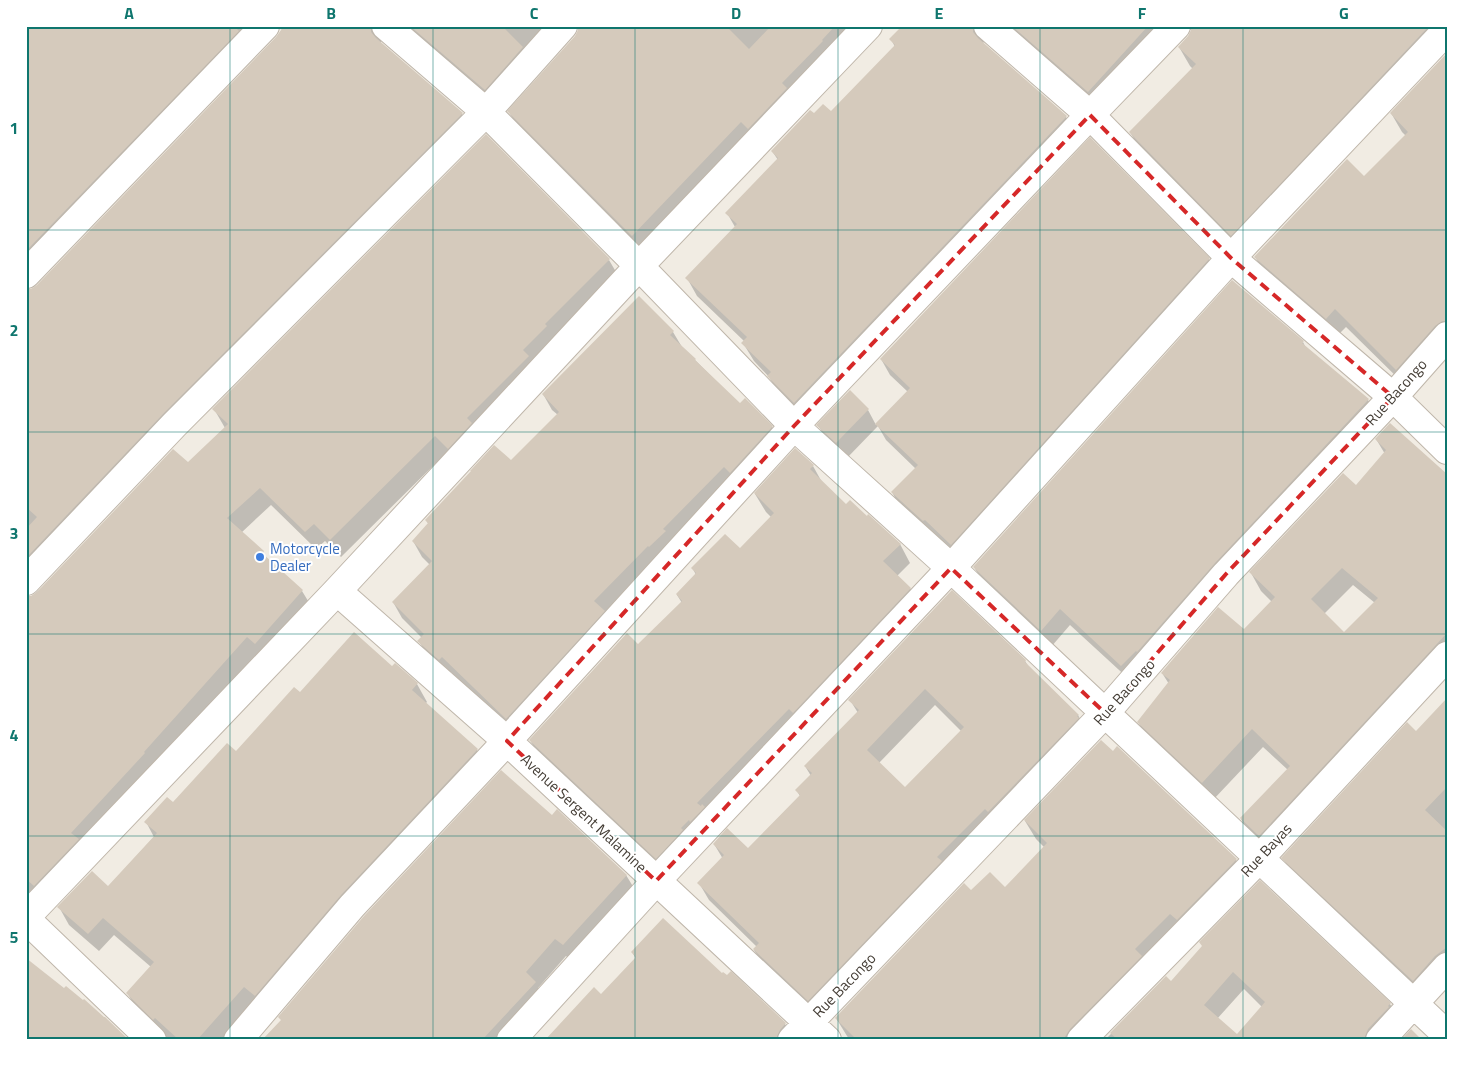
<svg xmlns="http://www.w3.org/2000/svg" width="1473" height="1066" font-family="'Titillium Web',sans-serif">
<rect width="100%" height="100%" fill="#f1ece3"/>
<path fill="#0003" fill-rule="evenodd" d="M26 26H842L850 39 642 253 519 129 509 112 576 37 580 30 577 28 569 29 495 107 384 34 380 44 462 114 472 131 26 586V290H31L38 286 277 38 282 29H271L26 279Z
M903 26H1447L1242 253 1141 151 1130 132 1193 69 1190 66 1179 47 1188 38 1193 30 1182 29 1099 110 986 35 983 44 1066 117 1077 135 805 421 779 394 769 377 754 361 743 343 744 341 697 296 687 278 735 227 727 213 778 160 772 151 814 115 831 113 895 47 891 39Z
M1447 55V343L1407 387 1346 327 1337 336 1266 275 1255 257 1364 178 1406 136 1402 132 1391 113Z
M1209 259 1218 275 961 560 901 509 892 492 916 469 886 440 878 426 846 459 828 442 818 425 868 410 876 425 908 392 890 375 881 359Z
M609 260 619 277 459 466 446 453 341 557 325 541 316 549 271 505 241 533 263 551 267 560 302 591 313 609 266 661 258 654 153 770 42 906 26 892V597H31L188 464 225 428 214 409Z
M639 298 673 332 682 347 740 405 772 427 781 443 515 734 451 672 448 675 428 657 419 641 422 638 402 618 393 602 430 565 422 557 413 541 429 525 426 520 511 462 558 415 552 410 543 394Z
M1303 342 1306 348 1368 400 1378 416 1131 681 1070 625 1051 647 984 584 974 567Z
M1376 439 1447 476V662L1270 854 1252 837 1241 819 1288 770 1263 747 1213 800 1149 740 1138 722 1169 684 1162 673 1244 631 1272 602 1261 591 1251 573 1356 486 1385 454ZM1353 585 1375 603 1344 634 1324 614Z
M813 466 823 484 846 506 867 517 900 544 910 563 897 576 910 588 921 607 667 876 541 759 530 740 639 646 682 603 677 595 696 575 693 569 740 550 772 518 766 512 755 494Z
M1025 661 1030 669 1078 715 1087 732 818 1017 764 966 754 950 757 947 709 900 699 883 723 859 714 844 748 849 800 796 797 791 811 776 805 766 858 713 850 700ZM935 705 961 731 905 788 879 763Z
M392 668 417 684 427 702 425 704 477 750 487 768 255 1004 223 1040H167L138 1012 128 994 151 967 114 935 99 951 69 925 59 907 108 887 154 837 146 822 173 804 236 753 300 694Z
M1447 700V974L1424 998 1293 876 1283 858 1416 733Z
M552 817 626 875 637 893 574 963 566 956 538 988 546 1001 509 1040H263Z
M1025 821 1236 860 1247 878 1087 1040H850L847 1036 836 1018 971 892 1005 889 1045 848 1036 839Z
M1203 947 1390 1004 1400 1022 1386 1040H1105L1166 978 1172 983ZM1244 989 1262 1007 1237 1036 1217 1019Z
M632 952 727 977 731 973 785 1024 794 1040H546L601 996 636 959Z"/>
<path fill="#d5cabc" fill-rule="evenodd" d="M26 26H234L239 31 26 251Z
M284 26H371V32L376 38 463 113 163 414 26 558V529L37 517 26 507V289H31L37 285 276 37Z
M410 26H502L523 47 485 90Z
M578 26H726L749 49 771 26H835L822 40 823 41 782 83 787 88 748 129 741 122 632 236 507 111 575 36 578 30Z
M902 26H973V32L978 38 1067 116 794 403 767 376 771 372 741 343 747 337 685 278 737 224 725 213 778 158 771 151 810 110 814 113 823 104 831 111 895 45 889 39Z
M1012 26H1148L1088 92Z
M1191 26H1429L1231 236 1129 132 1196 64 1178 47 1188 36 1191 30Z
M1447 53V321H1442L1435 326 1396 370 1335 309 1326 319 1254 257 1347 159 1364 176 1408 132 1390 113Z
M486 134 610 259 545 324 547 326 523 350 529 356 467 418 472 423 448 449 435 436 330 540 314 524 305 532 260 488 227 518 264 551 262 553 303 590 255 644 247 637 144 752 145 753 71 833 79 839 34 886 26 879V596H31L37 592 173 449 188 462 228 424 212 409Z
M1090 137 1210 258 951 545 925 520 923 521 891 492 918 465 875 424 910 388 880 359Z
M1232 280 1304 341 1302 343 1369 399 1215 563 1137 652 1136 651 1121 666 1060 609 1041 631 973 567Z
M639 296 674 331 670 335 696 359 695 360 740 403 745 398 773 426 730 473 724 467 663 529 666 531 649 547 648 546 594 601 605 611 506 719 442 657 439 660 417 641 424 634 392 602 432 561 412 541 428 523 425 520 471 471H470L494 445 511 460 559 412 542 394Z
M850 390 869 409 836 443 816 425Z
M1390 423 1447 474V633L1259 836 1240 818 1290 766 1252 729 1202 783 1137 722 1170 680 1161 673 1218 607 1244 629 1275 597 1249 572 1343 473 1356 485 1386 450 1375 439ZM1342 568 1378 598 1344 632 1311 599Z
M795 448 814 465 810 469 846 504 850 500 867 516 868 514 901 544 883 561 911 588 793 713 789 709 697 803 701 806 702 804 705 807 690 822 689 820 681 828 683 830 656 859 529 740 627 633 638 644 682 601 676 594 696 573 691 568 725 534 740 548 774 513 754 493Z
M952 590 1026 660 1025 662 1079 715 1077 716 1079 718 988 812 985 809 937 857 942 861 808 1001 753 949 759 943 697 883 724 855 713 844 727 828 748 848 800 795 795 790 812 773 804 766 859 710 848 700ZM925 689 964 727 905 787 867 750Z
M354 632 392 666 395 663 418 683 412 690 478 749 341 895 255 996 244 987 197 1040H179L155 1018 153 1020 126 993 154 962 103 918 88 934 57 907 92 871 108 886 157 833 144 822 167 797 173 802 227 743 236 751 294 687 300 692Z
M1447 698V787L1425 810 1447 831V947L1435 956 1413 981 1281 858 1407 722 1416 731Z
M1101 740 1113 751 1117 746 1237 859 1177 920 1170 914 1135 949 1142 956 1070 1029 1063 1040H857L835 1018 964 883 971 890 990 872 1005 887 1047 843 1024 820Z
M501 770 552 815 557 809 627 875 563 945 555 939 526 972 536 982 482 1040H262L281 1020 278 1017 364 916Z
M1260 880 1391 1003 1388 1006 1389 1007 1368 1029 1365 1036V1040H1118L1110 1033 1166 976 1171 981 1202 946 1199 942ZM1233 972 1265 1002 1237 1034 1204 1005Z
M663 918 722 973 723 972 727 975 731 971 786 1023 780 1030 777 1036V1040H545L594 987 601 994 636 957 631 952Z
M26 958 64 988 66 986 83 1000 84 999 104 1017H105L129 1040H26Z
M1411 1029 1422 1040H1401Z"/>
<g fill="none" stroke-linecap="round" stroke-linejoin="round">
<g stroke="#bfb6aa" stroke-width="30">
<path id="minor" d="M386 26 486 112 639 266 794 426 951 568 1447 1035
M988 26 1090 115 1231 258 1393 397 1447 450
M26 274 265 26
M26 581 174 425 486 112 563 26
M337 591 507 741 827 1040
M26 917 337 591 639 266 868 26
M26 919 152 1040
M238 1040 352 906 507 741 794 426 1090 115 1176 26
M511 1040 656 881 951 568 1231 258 1447 30
M792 1040 1105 713 1226 574 1393 397 1447 336
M1081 1040 1259 859 1447 656
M1380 1040 1447 967"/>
</g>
<use href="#minor" stroke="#fff" stroke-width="28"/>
</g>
<path fill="none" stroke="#d62828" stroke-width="4" stroke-dasharray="10 6" stroke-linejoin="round" d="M1090 115 1231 258 1393 397 1226 574 1105 713 951 568 656 881 507 741 794 426Z"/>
<path fill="none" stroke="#0f766e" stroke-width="1" stroke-opacity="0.55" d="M230 26V1040M433 26V1040M635 26V1040M838 26V1040M1040 26V1040M1243 26V1040M26 230H1447M26 432H1447M26 634H1447M26 836H1447"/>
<circle fill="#3f7fe0" stroke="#fff" stroke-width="2" cx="260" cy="557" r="5"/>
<g text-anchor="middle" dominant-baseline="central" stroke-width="4" stroke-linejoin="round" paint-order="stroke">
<g font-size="15" fill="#433c34" stroke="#fff">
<text transform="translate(1396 392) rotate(-48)">Rue Bacongo</text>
<text transform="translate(1124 692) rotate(-48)">Rue Bacongo</text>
<text transform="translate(584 813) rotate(43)">Avenue Sergent Malamine</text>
<text transform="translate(1266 850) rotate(-47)">Rue Bayas</text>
<text transform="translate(844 985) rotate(-46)">Rue Bacongo</text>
</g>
<g font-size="15" fill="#366cbe" stroke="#fff" text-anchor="start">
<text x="270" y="548">Motorcycle<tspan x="270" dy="17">Dealer</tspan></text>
</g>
</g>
<rect width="1473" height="1066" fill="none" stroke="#ffffff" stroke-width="55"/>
<rect x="28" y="28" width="1418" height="1010" fill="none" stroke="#0f766e" stroke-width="2"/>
<g font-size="16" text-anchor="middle" font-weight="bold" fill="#0f766e">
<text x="129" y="19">A</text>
<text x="331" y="19">B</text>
<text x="534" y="19">C</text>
<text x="736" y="19">D</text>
<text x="939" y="19">E</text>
<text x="1142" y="19">F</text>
<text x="1344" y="19">G</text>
<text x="14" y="134">1</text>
<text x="14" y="336">2</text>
<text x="14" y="539">3</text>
<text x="14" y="741">4</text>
<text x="14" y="943">5</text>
</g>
</svg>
